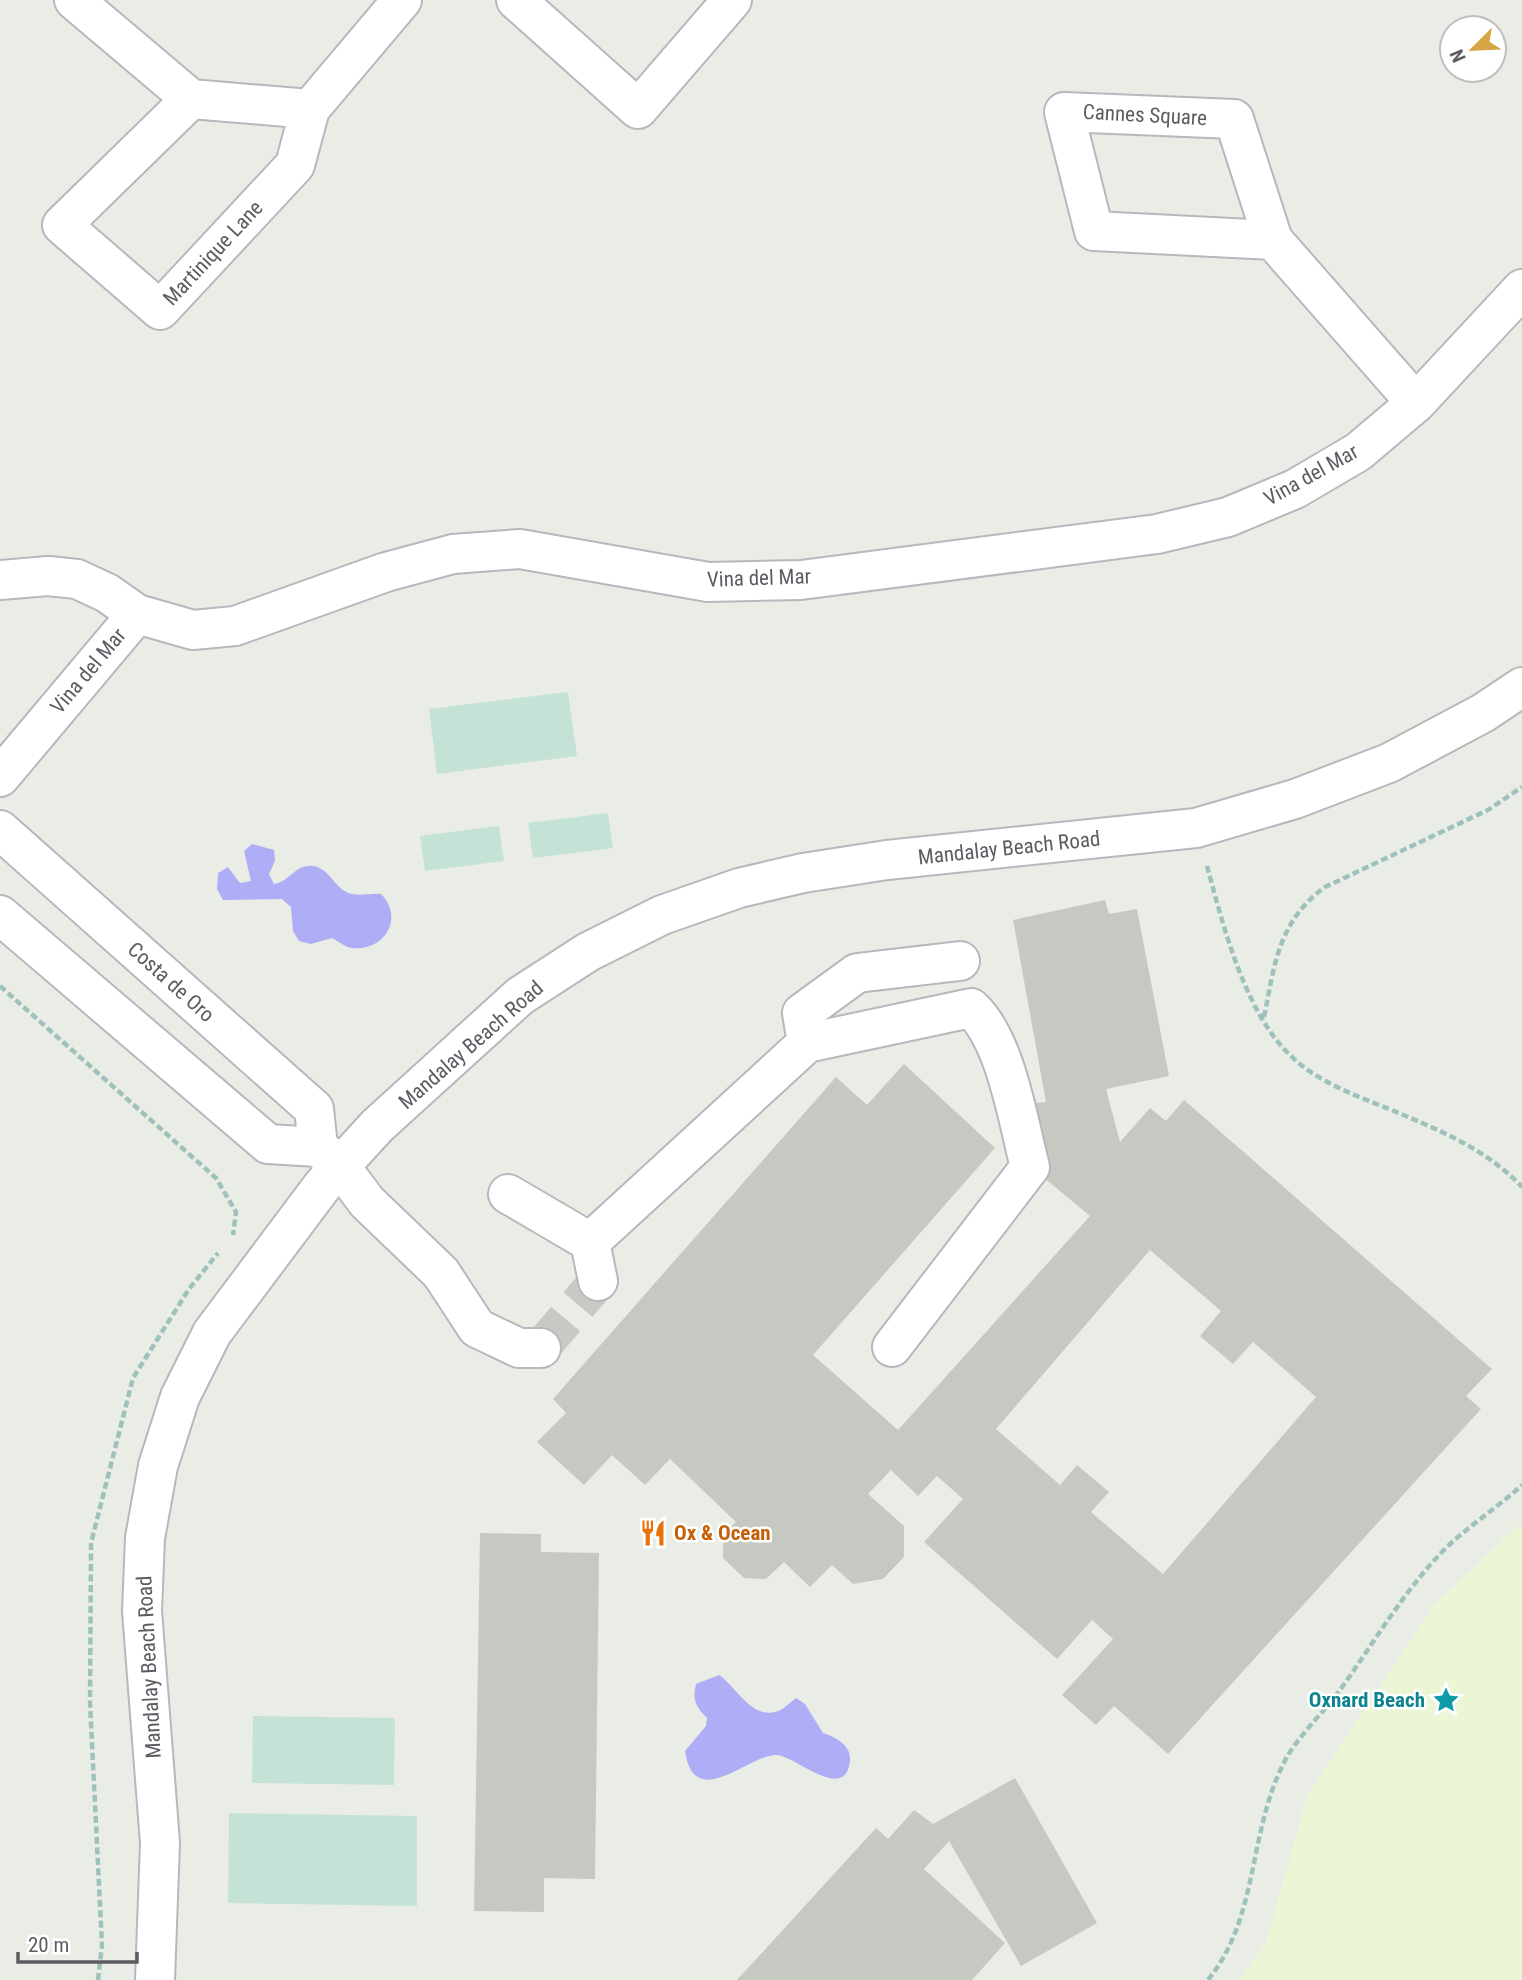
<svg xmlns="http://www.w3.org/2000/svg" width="1522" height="1980" font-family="'Roboto Condensed',sans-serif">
<rect width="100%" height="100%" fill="#eaede5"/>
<path fill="#c4e2d6" d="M568 692 577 756 437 774 429 709Z
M608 813 613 848 533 858 528 823Z
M499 826 504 861 425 871 420 836Z
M253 1716 395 1718 394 1785 252 1783Z
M229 1813 417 1816V1906L228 1903Z"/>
<path fill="#ebf6d7" d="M1522 1522V1980H1239L1265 1945 1308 1794 1434 1605Z"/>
<path fill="#afadf5" d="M252 844 274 850 275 861 269 874 274 884C290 882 295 864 313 866 331 868 335 892 353 894 361 896 372 893 381 894 405 918 384 952 352 948 345 947 338 941 332 938L311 944 299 941 293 931 291 907 282 899 223 900 217 889 218 873 228 867 240 883 251 881 244 851Z
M719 1675C736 1686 752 1721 778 1711 784 1709 791 1702 796 1698L805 1704 823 1733C835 1737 852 1745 850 1761 845 1805 793 1753 775 1755 746 1757 694 1812 685 1751L706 1726 707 1718C696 1707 692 1700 696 1684Z"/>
<path fill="#c6c9c1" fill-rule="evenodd" d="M1105 900 1109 914 1137 909 1169 1076 1106 1089 1120 1142 1150 1108 1166 1121 1184 1100 1492 1369 1466 1396 1481 1409 1168 1754 1114 1706 1096 1725 1062 1695 1113 1639 1092 1620 1057 1659 924 1542 963 1499 937 1476 918 1496 891 1470 868 1494 904 1526V1557L883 1579 853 1584 832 1565 810 1587 784 1562 766 1579 744 1578 723 1558V1535L736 1522 670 1459 645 1485 612 1455 584 1485 537 1442 566 1413 553 1399 836 1077 867 1105 904 1064 995 1148 813 1355 898 1430 1090 1216 1043 1177 1027 1104 1046 1102 1013 920ZM1150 1250 1221 1311 1200 1336 1233 1364 1253 1342 1316 1397 1163 1574 1091 1512 1109 1492 1077 1465 1060 1485 996 1429Z
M480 1533 541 1534V1552L599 1553 595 1879 544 1878V1912L474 1911Z
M1015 1778 1097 1923 1021 1966 949 1841 924 1869 1005 1943 972 1980H737L876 1828 888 1839 914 1810 933 1824Z"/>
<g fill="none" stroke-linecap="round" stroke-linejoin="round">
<path stroke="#c7c9c4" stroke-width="38" stroke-dasharray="38 19" stroke-linecap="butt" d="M541 1348 598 1281"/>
<g stroke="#b8b7bd" stroke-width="42">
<path id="minor" d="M74 0 191 99 310 109
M516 0 638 109 732 0
M191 99 62 225 160 310 295 165 310 109 402 0
M1273 240 1234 119 1064 112 1094 231 1273 240 1416 403
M0 580 48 576 77 579 107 593 137 614 193 630 235 626 386 572 453 554 520 549 708 582 801 580 1157 534 1228 517 1295 489 1358 452 1416 403 1522 289
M0 777 137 614
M0 830 314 1109 318 1147
M0 915 268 1144 318 1147 340 1166 367 1202 441 1273 477 1328 519 1348H541
M807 1043 802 1013 857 973 960 961
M508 1194 590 1242 598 1281
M590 1242 807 1043 971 1008C1006 1040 1018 1121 1030 1167L892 1347
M155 1980 160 1843 142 1611 145 1538 158 1466 180 1397 212 1333 323 1185 377 1126 520 996 588 952 662 915 739 888 803 873 887 860 1196 828 1295 799 1389 763 1483 713 1522 687"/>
</g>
<path stroke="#9ec1bd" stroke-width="4.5" stroke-dasharray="7 3.5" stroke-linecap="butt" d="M1207 866C1223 925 1243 1005 1285 1050 1315 1083 1361 1097 1401 1114 1446 1133 1488 1151 1522 1187
M0 986 216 1178 236 1212 233 1235
M1264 1017C1275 963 1278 922 1325 887L1488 810 1522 787
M98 1980 102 1945 90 1703 91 1543 133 1378 189 1289 218 1253
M1208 1980C1261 1914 1247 1829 1287 1757 1301 1733 1324 1712 1340 1690 1373 1644 1402 1594 1441 1553 1465 1528 1496 1509 1522 1485"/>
<use href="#minor" stroke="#fff" stroke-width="38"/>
</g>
<defs>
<g id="restaurant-bare" transform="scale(2.1)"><path d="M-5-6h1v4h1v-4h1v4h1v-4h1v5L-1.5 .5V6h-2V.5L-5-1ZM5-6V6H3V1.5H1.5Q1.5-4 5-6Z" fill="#e8710a" stroke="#fff" stroke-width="2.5" paint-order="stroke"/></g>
<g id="sight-bare" transform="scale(2.1)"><path d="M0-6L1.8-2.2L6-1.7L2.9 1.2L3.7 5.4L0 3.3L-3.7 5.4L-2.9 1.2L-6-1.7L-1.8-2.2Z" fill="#0f9aa8" stroke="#fff" stroke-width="2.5" paint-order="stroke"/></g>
</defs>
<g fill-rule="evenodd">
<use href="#restaurant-bare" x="653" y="1533"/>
<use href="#sight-bare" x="1446" y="1700"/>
</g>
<g text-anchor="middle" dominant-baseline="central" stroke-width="5" stroke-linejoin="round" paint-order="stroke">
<g font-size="21" fill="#5d5c63" stroke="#fff">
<text transform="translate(1145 115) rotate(3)">Cannes Square</text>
<text transform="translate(213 253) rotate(-47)">Martinique Lane</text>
<text transform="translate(1311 475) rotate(-29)">Vina del Mar</text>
<text transform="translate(759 578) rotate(-2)">Vina del Mar</text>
<text transform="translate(88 671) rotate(-50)">Vina del Mar</text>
<text transform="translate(1009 848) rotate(-6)">Mandalay Beach Road</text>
<text transform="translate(171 982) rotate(42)">Costa de Oro</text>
<text transform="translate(471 1045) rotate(-41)">Mandalay Beach Road</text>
<text transform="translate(149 1667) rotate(-93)">Mandalay Beach Road</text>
</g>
<g font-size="21" font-weight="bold" fill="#c56008" stroke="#fff" text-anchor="start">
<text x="674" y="1533">Ox &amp; Ocean</text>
</g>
<g font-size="21" font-weight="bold" fill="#0d838f" stroke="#fff" text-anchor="end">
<text x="1425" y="1700">Oxnard Beach</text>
</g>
</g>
<g transform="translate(1473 49) rotate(246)"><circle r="33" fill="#ffffff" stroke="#bebec1" stroke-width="2"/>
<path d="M0-5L12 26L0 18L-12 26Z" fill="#d5a643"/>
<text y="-10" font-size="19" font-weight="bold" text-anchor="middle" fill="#5d5c63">N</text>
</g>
<path d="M18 1952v10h119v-10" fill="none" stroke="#5d5c63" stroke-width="3.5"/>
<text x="28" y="1952" font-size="21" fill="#5d5c63" stroke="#ffffff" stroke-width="5" paint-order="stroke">20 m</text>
</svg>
